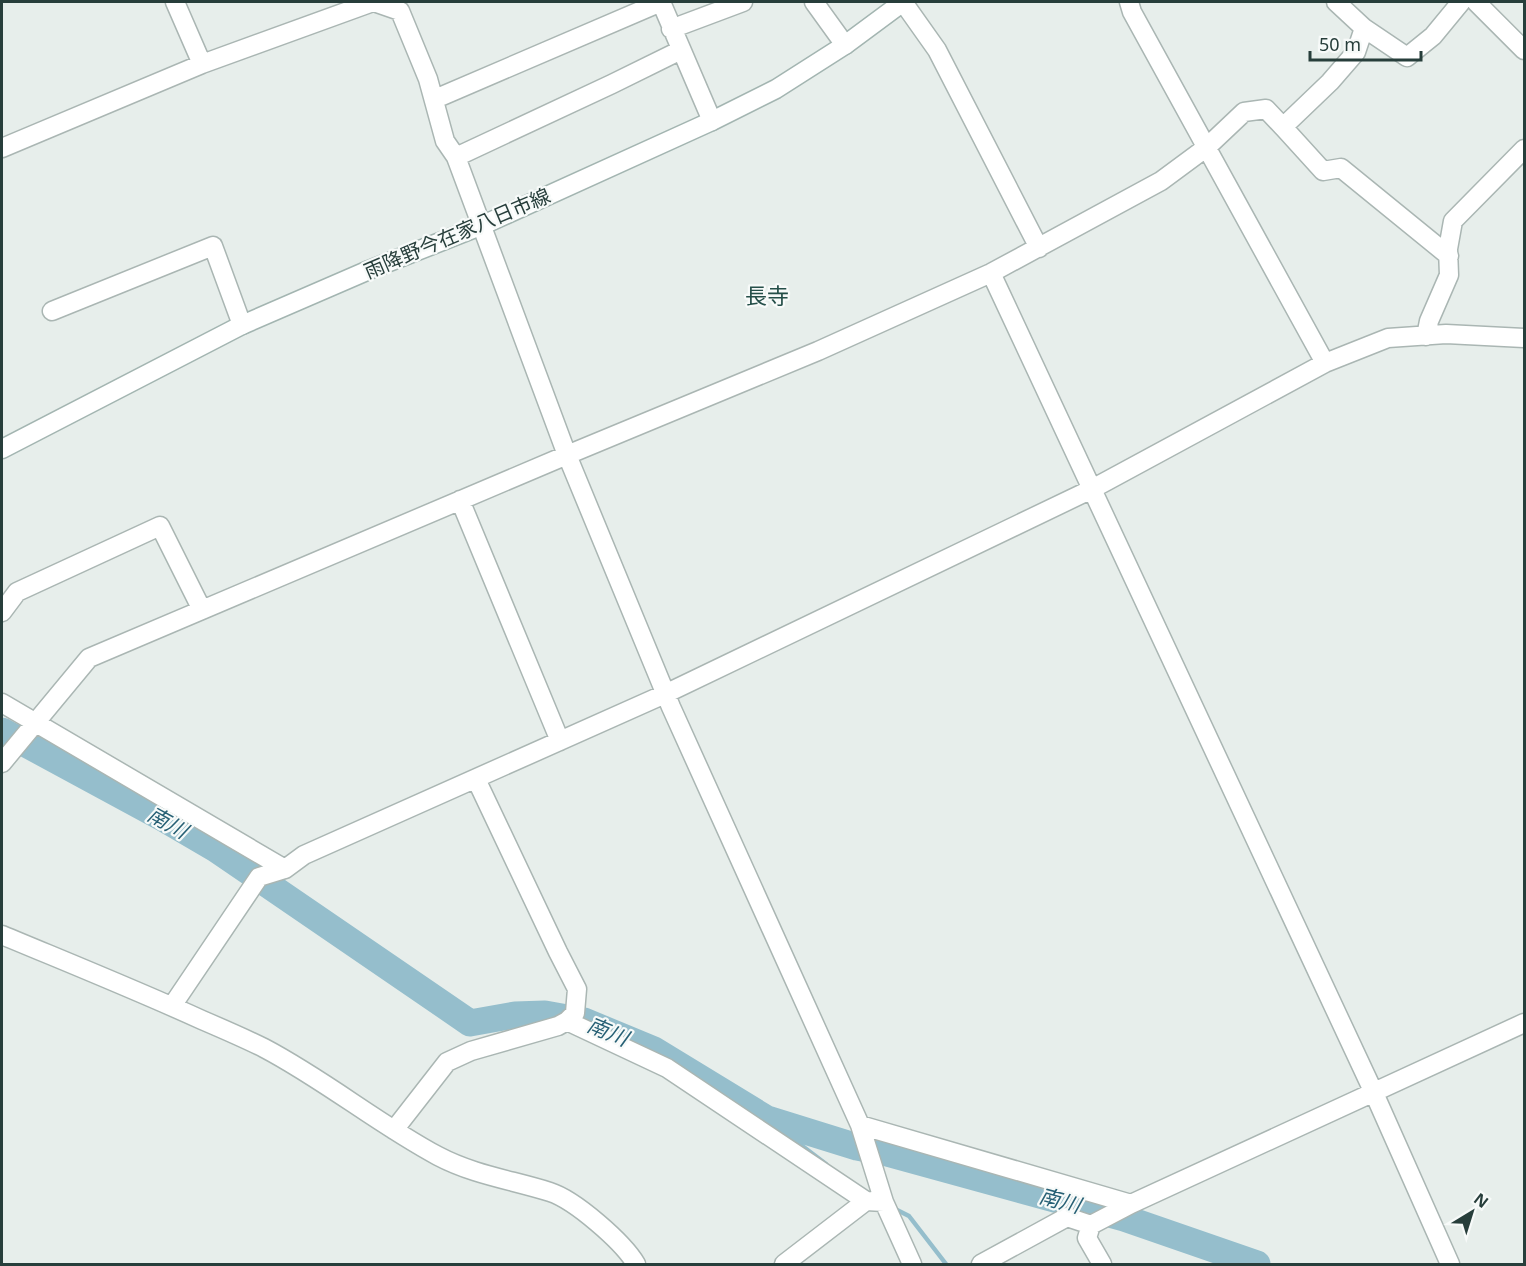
<svg xmlns="http://www.w3.org/2000/svg" width="1526" height="1266" font-family="'Noto Sans','Noto Sans JP',sans-serif">
<rect width="100%" height="100%" fill="#e7eeeb"/>
<g fill="none" stroke-linecap="round" stroke-linejoin="round">
<path stroke="#95becc" stroke-width="4.5" d="M767 1119 826 1164
M893 1208 909 1216 946 1264"/>
<path stroke="#95becc" stroke-width="27" d="M2 731 163 818 216 849 470 1023 515 1015 545 1014 584 1021 654 1050 767 1119 857 1147 887 1153 1124 1218 1257 1264"/>
<g stroke="#aab6b3" stroke-width="21">
<path id="street" d="M175 2 202 64
M374 2 400 11 428 79 445 141 456 157 567 455 671 707 860 1125 884 1202 912 1264
M661 2 712 121
M814 2 845 45
M903 2 937 50 1039 248
M1129 2 1132 12 1325 363
M1336 2 1364 28 1407 57 1433 36 1461 2
M1476 2 1524 50
M671 29 743 2
M435 99 661 2
M1283 127 1323 171 1341 168 1449 256
M2 148 202 64 373 2
M456 157 612 84 681 50
M991 273 1374 1093 1450 1264
M52 311 213 246 242 325
M1426 336 1429 321 1449 275 1448 249 1453 221 1524 149
M460 500 560 741
M2 612 17 592 160 526 202 610
M2 703 285 869
M2 763 89 658 567 455 818 351 991 273 1161 181 1207 147 1244 112 1266 109 1283 127 1330 82 1356 52 1364 28
M2 935C69 963 136 990 202 1020 223 1029 244 1038 264 1048 325 1080 378 1124 438 1156 474 1175 512 1180 550 1192 575 1200 623 1242 636 1264
M172 1006 259 877 285 869 304 855 665 694 1092 489 1325 363 1388 338 1446 334 1524 338
M567 1021 667 1068 866 1201 884 1202
M860 1125 1131 1204 1524 1023
M394 1130 447 1062 471 1051 558 1026 567 1021 575 1013 577 989 558 952 476 779
M1091 1225 1087 1238 1102 1264
M784 1264 866 1201
M981 1264 1067 1217 1091 1225 1131 1204"/>
</g>
<g stroke="#a3b5b1" stroke-width="21">
<path id="secondary" d="M2 449 242 325 369 270 483 225 712 121 776 89 845 45 903 2"/>
</g>
<use href="#street" stroke="#fff" stroke-width="18"/>
<use href="#secondary" stroke="#fff" stroke-width="18"/>
</g>
<g text-anchor="middle" dominant-baseline="central" stroke-width="4.5" stroke-linejoin="round" paint-order="stroke">
<g font-size="20" fill="#273e3b" stroke="#f7faf9">
<text transform="translate(457 233) rotate(-23)">雨降野今在家八日市線</text>
</g>
<g font-size="21" font-style="italic" fill="#276075" stroke="#f7faf9">
<text transform="translate(168 822) rotate(29)">南川</text>
<text transform="translate(608 1031) rotate(22)">南川</text>
<text transform="translate(1060 1200) rotate(15)">南川</text>
</g>
<g font-size="22" fill="#254f49" stroke="#f7faf9">
<text x="767" y="295">長寺</text>
</g>
</g>
<rect width="1526" height="1266" fill="none" stroke="#273e3b" stroke-width="6"/>
<g transform="translate(1472 1212) rotate(38)" stroke="#f7faf9" stroke-width="4.5" paint-order="stroke">
<path d="M0-4.5L10 22L0 15L-10 22Z" fill="#273e3b"/>
<text y="-9" font-size="16" font-weight="bold" text-anchor="middle" fill="#273e3b">N</text>
</g>
<path d="M1310 51v9h111v-9" fill="none" stroke="#273e3b" stroke-width="3"/>
<text x="1319" y="51" font-size="18" fill="#273e3b" stroke="#f7faf9" stroke-width="4.5" paint-order="stroke">50 m</text>
</svg>
